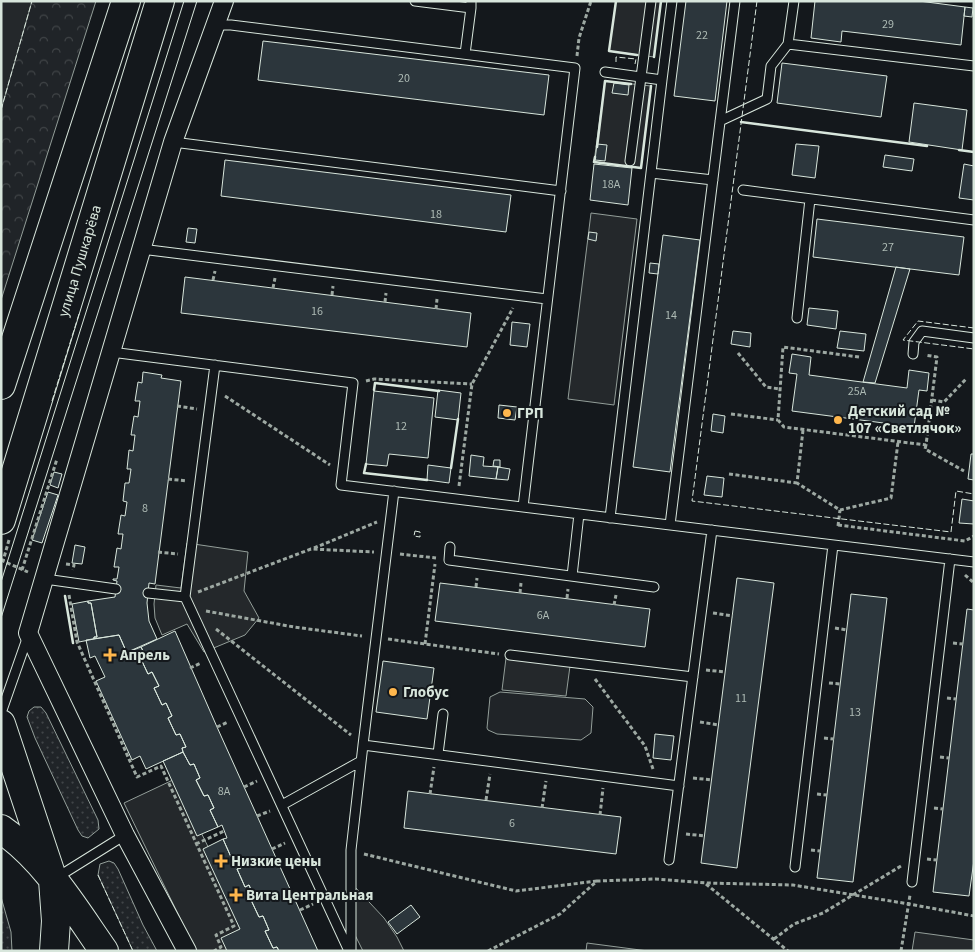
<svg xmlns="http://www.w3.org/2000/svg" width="975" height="952" font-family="'Source Sans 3',sans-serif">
<defs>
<pattern id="grass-dots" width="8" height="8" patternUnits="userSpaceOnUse" patternTransform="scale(1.25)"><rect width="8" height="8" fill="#202428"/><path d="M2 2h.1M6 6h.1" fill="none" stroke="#404447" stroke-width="1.8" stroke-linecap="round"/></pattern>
<pattern id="forest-crowns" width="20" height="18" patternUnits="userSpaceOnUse" patternTransform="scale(1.25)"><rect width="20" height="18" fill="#202428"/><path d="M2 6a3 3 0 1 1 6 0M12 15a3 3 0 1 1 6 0" fill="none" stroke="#404447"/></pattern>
</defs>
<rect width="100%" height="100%" fill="#14181c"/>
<path fill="url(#grass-dots)" stroke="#939e99" d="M34 707H41L46 713 98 820 99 829 88 838 82 836 78 830 35 738 27 717 29 711Z
M109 861 114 863 118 869 143 925 157 951H133L98 875 100 864Z
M1 897 11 932 12 951H1Z"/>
<path fill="url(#forest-crowns)" stroke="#939e99" d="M26 1H96L1 300V92Z"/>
<path fill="#202428" stroke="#939e99" d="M500 692 585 699 593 707 591 733 581 740 497 734 488 730 487 728 490 697Z
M587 943 648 951H586Z"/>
<path fill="#24282b" stroke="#939e99" d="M1 1H32L1 110Z
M616 1H661L654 57 609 51Z
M605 81 651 86 641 168 594 162Z
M591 213 637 219 614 405 568 399Z
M187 543 248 552 244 591 259 618 245 635 204 652 187 624 162 635 155 618 154 604 156 585 181 588Z
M506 658 570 666 566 696 502 690Z
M175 779 252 937 224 951H196L124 803Z
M355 887 384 918 397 937 404 951H363L355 935Z
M915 932 974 940V951H912Z"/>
<path fill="#2c363c" stroke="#d8e6dc" d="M686 1H727L715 101 674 96Z
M815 1H919L965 7 961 45 842 31 841 42 811 38Z
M965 7 973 8 972 17 964 16Z
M263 41 549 75 544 115 258 80Z
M782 63 887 76 881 117 777 103Z
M614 83 629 85 628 95 612 93Z
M914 103 967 110 962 150 909 142Z
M597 144 607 145 605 161 595 160Z
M796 144 819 146 815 178 792 175Z
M885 155 914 159 912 171 883 167Z
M225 160 511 195 506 232 221 196Z
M594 164 632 168 628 205 590 200Z
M964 164 974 166V200L959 198Z
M817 219 964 237 959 275 813 257Z
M188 228 197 229 195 243 186 242Z
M589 232 597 233 596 241 588 239Z
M663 235 700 240 670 472 633 467Z
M650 263 659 264 658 274 649 273Z
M896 267 910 269 875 383 863 382Z
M185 277 471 313 467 347 181 313Z
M809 308 838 311 836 329 807 325Z
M512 322 530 324 527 347 510 345Z
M733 331 751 333 750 347 731 344Z
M840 331 866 334 864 351 837 348Z
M792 354 811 357 809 375 907 388 909 370 929 373 927 391 919 390 914 427 792 411 797 374 789 373Z
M143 372 162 375 161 378 181 381 155 584 149 583 147 603 149 621 157 639 123 654 122 652 126 651 119 635 94 639V637H97L91 603H88V601L115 597 117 581 113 580V579H117L119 567H114L117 548 121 549 123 534H118L121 515 125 516 127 502 123 501 125 483H129L131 469H127L129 450 133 451 135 435H131L134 416 138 417 140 401H135L138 382 142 383Z
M438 390 461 393 458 420 435 417Z
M374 391 434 398 428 458 389 454 387 466 366 464Z
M499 405 517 407 515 420 498 418Z
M713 414 725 416 723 433 711 431Z
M971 454H974V480L968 479Z
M471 455 484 457 483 466 498 467 496 479 469 476Z
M494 460H500V467L493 466Z
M428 465 451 468 449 483 427 480Z
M498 467 510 469 508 480 496 479Z
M54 472 62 474 58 488 50 485Z
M707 476 724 478 722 497 704 495Z
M48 492 58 495 42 543 32 540Z
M962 499 974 501V524L959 523Z
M75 545 85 547 82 564 72 563Z
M737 578 774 583 737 868 701 863Z
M440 583 650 609 645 647 435 621Z
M851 594 887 598 853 882 817 878Z
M88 601V603H91L97 637H94V639L79 642 72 604Z
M967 609 974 610V860L969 896 933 892Z
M175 631 217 727 318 951H279L277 947 273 948 265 931 269 930 263 916 259 917 251 900 255 899 249 885 245 887 237 869 241 868 235 855 231 857 223 839 227 838 222 825 218 827 210 810 214 808 208 795 204 796 196 780 200 778 194 764 190 765 183 752 182 748 186 747 180 734 176 735 168 718 172 716 166 703 162 705 154 688 159 686 152 672 148 674 140 657 145 655 141 647Z
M119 635 126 651 122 652 123 654 141 647 145 655 140 657 148 674 152 672 159 686 154 688 162 705 166 703 172 716 168 718 176 735 180 734 186 747 182 748 183 752 146 769 140 756 132 760 96 681 105 677 95 656 90 658 86 640Z
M383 661 434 668 427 719 376 712Z
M655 734 674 736 671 760 653 758Z
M183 752 190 765 194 764 200 778 196 780 204 796 208 795 214 808 210 810 218 827 197 836 163 761Z
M408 791 621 817 616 854 404 828Z
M223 839 231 857 235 855 241 868 237 869 245 887 249 885 255 899 251 900 259 917 263 916 269 930 265 931 273 948 277 947 279 951H227L221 938 240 929 203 849Z
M411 905 420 917 397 934 388 922Z"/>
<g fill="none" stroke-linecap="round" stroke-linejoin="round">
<g stroke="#d8e6dc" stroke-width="11">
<path id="lane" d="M415 1 471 8V1
M794 1 788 44 974 66
M215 25H231L575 68 523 507
M465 54 471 8
M605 72 662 80
M720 121 767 99 771 66 788 44
M173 142 561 191
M630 161 651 1
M651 173 713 180
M743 190 974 220
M141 249 547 299
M797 318 810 199
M111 352 353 383 341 485 974 562
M913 354 914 342 922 331 974 338
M394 491 363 745 679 786
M610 518 662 80 672 1
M670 525 735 1
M450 547 449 560 654 587
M572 576 579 514
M45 579 116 589
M148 593 185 597 215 365
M185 597 349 951
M510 655 693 677
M1 713 28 636
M438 754 443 714
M282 805 361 761
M669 860 712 530
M795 867 833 545
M56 878 125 835
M912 882 950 559
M351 951V850L363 745"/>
</g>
<g stroke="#d8e6dc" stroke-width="20">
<path id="street" d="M187 951 125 835 28 633 173 142 224 1"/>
</g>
<g stroke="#d8e6dc" stroke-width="30">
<path id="primary" d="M1 385 126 1
M1 520 160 1
M1 724 53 880 56 921 54 951
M1 829C45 859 74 908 104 951"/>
</g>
<path stroke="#9da8a2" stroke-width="3" stroke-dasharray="4 2.5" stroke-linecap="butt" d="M577 56 579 38 591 1
M213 280 215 271
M273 288 275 278
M332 295 333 286
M385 302 386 293
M436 309 437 299
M738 353 766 387 780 389
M859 357 783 347 778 420 784 427 926 445 937 357 925 355
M366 381 374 379 472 384
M225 396 330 465
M932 400 944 402 966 379
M177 406 197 409
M731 414 778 420
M803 430 797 483 840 510 891 498 898 442
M926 445 925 449 964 471
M729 474 797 483
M168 479 187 481
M459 486 472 384 513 308
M838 525 965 541 974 536
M838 526 840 510
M9 540 3 561 28 572
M314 548 377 522
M158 552 178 554
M400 554 436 558
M66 564 74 565 73 570
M22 570 57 459
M965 575 974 583
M476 587 477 578
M198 592 311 549 374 552
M520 593 521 583
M69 595 77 642 137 777 161 766 234 926 216 935 221 947 214 951
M567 598 568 589
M614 605 616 595
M206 611 294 627 362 636
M713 613 733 616
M835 628 847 630
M216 629 351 735
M388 639 499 654
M953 643 963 644
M425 644 435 564
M190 668 201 663
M706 670 725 672
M595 679 645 746 653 769
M829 683 840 684
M947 698 956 699
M700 722 719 725
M217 727 228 722
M824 738 834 739
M940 757 949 758
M693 778 712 780
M244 787 257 781
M430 794 434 767
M817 794 827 795
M486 800 490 774
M542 808 546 781
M934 808 943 809
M600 815 603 788
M257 816 270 811
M686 834 705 836
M196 844 224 831
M272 849 285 843
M811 850 820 851
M364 854 516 891 597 881
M927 859 937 860
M706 884 788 951
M300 910 313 904
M774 939 794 924 823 913 901 866
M488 951 560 914 597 881 655 879 706 883 793 885 909 904 974 916
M901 951 910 895"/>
<use href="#lane" stroke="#14181c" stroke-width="9"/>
<use href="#street" stroke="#14181c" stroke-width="18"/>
<use href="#primary" stroke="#14181c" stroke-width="28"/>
<path stroke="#d8e6dc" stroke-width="1" d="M1 582 184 1
M1 618 197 1"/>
<path stroke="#d8e6dc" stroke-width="1" stroke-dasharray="6 2.5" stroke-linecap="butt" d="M757 1 692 501 951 532 956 491 974 494
M616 62V57L636 59 635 64
M1 110 32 1
M974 328 918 321 903 340 974 349
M52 401 79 314
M415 531 420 532V537L414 536Z
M98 875 133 951"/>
<path stroke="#d8e6dc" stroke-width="2.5" d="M616 1 609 51 637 55
M654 57 661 1
M741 122 927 146
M597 147 605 81 631 84
M959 150 974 152
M595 157 594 162 641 168 651 86
M374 390 375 383 439 391
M366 464 364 473 427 480
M451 468 458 419
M65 596 73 643"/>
</g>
<g fill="#ffb74d" stroke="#14181c" stroke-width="2">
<circle cx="507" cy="413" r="5"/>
<circle cx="838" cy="420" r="5"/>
<path d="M107.5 647.5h5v5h5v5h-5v5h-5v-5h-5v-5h5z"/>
<circle cx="393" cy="692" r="5"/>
<path d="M218.5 853.5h5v5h5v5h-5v5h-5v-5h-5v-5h5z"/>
<path d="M233.5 887.5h5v5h5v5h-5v5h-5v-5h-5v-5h5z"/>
</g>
<g text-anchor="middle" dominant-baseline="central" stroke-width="4" stroke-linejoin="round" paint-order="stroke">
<g font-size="12" fill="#adbab4">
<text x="888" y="24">29</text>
<text x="702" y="35">22</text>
<text x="404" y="78">20</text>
<text x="611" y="184">18А</text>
<text x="436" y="214">18</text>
<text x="888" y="247">27</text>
<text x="317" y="311">16</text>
<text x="671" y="315">14</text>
<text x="857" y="391">25А</text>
<text x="401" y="426">12</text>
<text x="145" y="508">8</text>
<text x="543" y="615">6А</text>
<text x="741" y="698">11</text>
<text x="855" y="712">13</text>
<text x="224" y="791">8А</text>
<text x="512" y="823">6</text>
</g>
<g font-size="15" fill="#d8e6dc" stroke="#14181c">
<text transform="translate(80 261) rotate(-73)">улица Пушкарёва</text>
</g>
<g font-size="15" font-weight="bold" fill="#d8e6dc" stroke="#14181c" text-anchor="start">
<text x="848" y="411">Детский сад №<tspan x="848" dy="17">107 «Светлячок»</tspan></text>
<text x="517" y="413">ГРП</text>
<text x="120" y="655">Апрель</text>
<text x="403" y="692">Глобус</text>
<text x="231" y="861">Низкие цены</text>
<text x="246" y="895">Вита Центральная</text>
</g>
</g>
<rect width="975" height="952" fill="none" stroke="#d8e6dc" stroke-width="5"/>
</svg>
